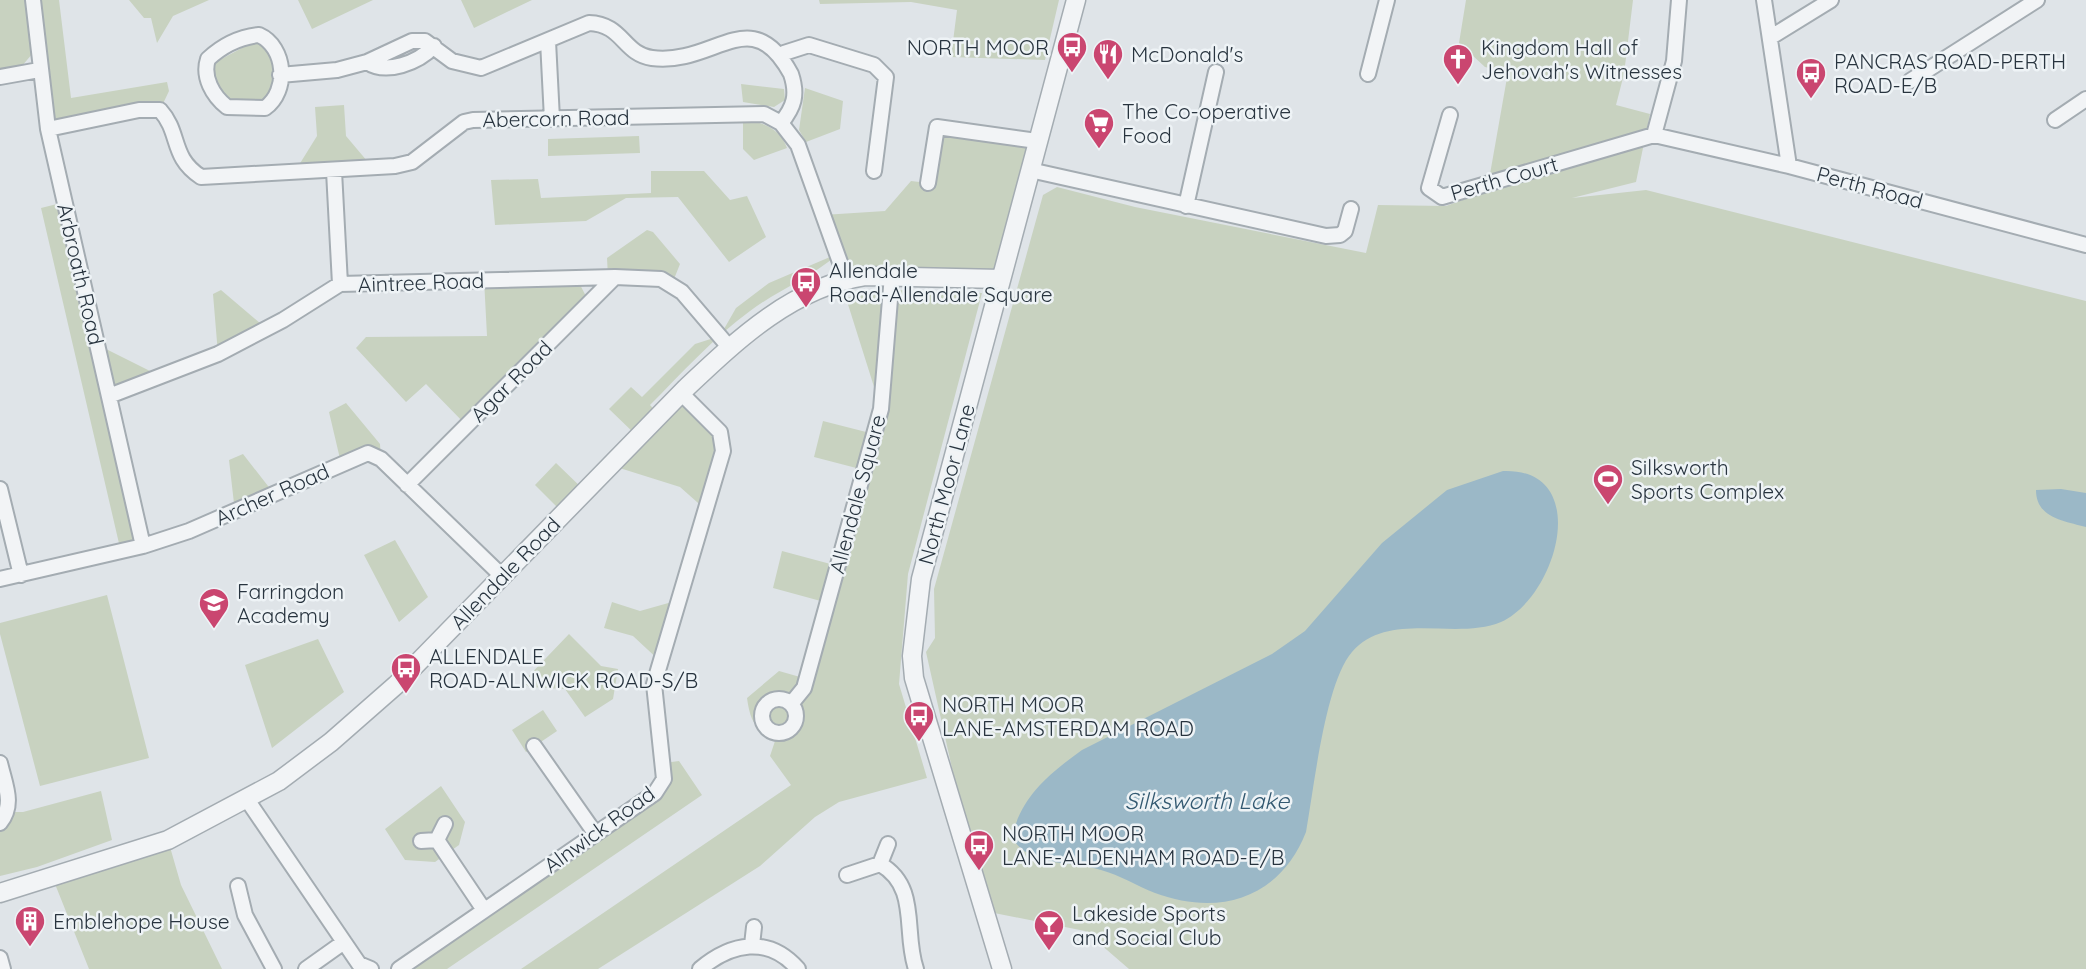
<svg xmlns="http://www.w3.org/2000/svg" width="2086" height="969" font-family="Quicksand,sans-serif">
<rect width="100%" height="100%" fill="#dfe4e8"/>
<path fill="#c8d2c0" d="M0 0H28L33 53 21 67 0 73Z
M33 0H59L71 98 167 82 169 91 160 110 48 129Z
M129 0H209L173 16 157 43 151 18H144Z
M298 0H373L312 29Z
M461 0H532L474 28Z
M819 0H1059L1045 60 951 57 957 10 911 2 820 4Z
M1466 0H1633L1624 74 1616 105 1650 114 1636 182 1572 198 1646 190 2086 301V969H1129L1085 931 984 911 926 652 935 638 934 589 1043 195 1057 187 1135 207 1366 253 1378 205 1446 206 1487 191 1508 72 1485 67 1459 43Z
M253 42C277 44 274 70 276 89L262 104 226 101 213 77 214 63Z
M741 84 784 89 785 100 774 107 743 102Z
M805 88 843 101 840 129 806 142 799 130Z
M344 105 346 136 373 168 294 173 317 136 315 107Z
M743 121C761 120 781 129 787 148L754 160 743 149Z
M937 127 1037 141 1001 279H846L837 255C810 278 778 290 750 311 713 338 682 373 650 405L659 415 681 393 720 432 706 510 680 487 610 465 637 436 609 409 631 387 642 397 695 344 720 336 736 308 769 283 837 254 823 215 885 211 911 181 928 183Z
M639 136 640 153 548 156V139Z
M651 171H704L730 200 747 196 766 237 729 262 678 197 626 198 586 221 495 225 491 180 538 179 541 198 651 193Z
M65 202 98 345 162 377 109 396 143 546 121 552 41 208Z
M647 230 653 232 680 264 672 284 608 277 607 258Z
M576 277 589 302 466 425 426 384 406 402 356 348 366 337 487 336 484 279Z
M221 290 267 329 218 354 213 294Z
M896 290 982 293 908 574 899 684 927 778 839 802 815 817 760 866 598 969H521L791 785 770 756 776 738C754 731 750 719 747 698L779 671 807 679 828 603 773 588 782 551 838 566 864 470 814 457 823 421 874 434 881 409 846 298Z
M346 403 380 444 381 459 341 463 329 412Z
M243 454 275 495 235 512 229 460Z
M556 463 585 491 563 513 535 485Z
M395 540 428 597 399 622 364 555Z
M107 595 149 758 40 786 0 634V623Z
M679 600 661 662 633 636 604 628 612 602 640 611Z
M569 634 601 666 618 669 613 699 585 717 565 689 529 687 523 682Z
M318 639 344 692 272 748 245 665Z
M543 710 557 731 526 752 512 730Z
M679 761 702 795 447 969H399L655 793 664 763Z
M441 786 465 822 459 845 435 862 405 860 385 829Z
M101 791 112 840 37 867 0 876V823L9 812H23Z
M168 840 181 885 222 969H89L53 879Z"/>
<path fill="#9bb8c7" d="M1503 471C1593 468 1558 596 1501 622 1456 641 1389 610 1352 652 1325 683 1314 788 1306 832 1280 898 1220 917 1155 893 1137 886 1120 875 1101 870 1071 860 1031 868 1012 838 1020 797 1050 773 1082 750L1272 654 1305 631 1382 543 1447 490Z
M2061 489 2086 493V527C2064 521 2036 518 2036 490Z"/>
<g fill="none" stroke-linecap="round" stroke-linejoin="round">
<g stroke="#a4acb2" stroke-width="18">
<path id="minor" d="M33 0 48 129 143 546
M1764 0 1789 166
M259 35C286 47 289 91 265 108L227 107C213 96 202 77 208 59 222 46 240 37 259 35Z
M1771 37 1831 0
M548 41 552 119
M784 53 809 45 874 65 886 77 874 171
M367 62C386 75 418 63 434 46
M1368 74 1387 0
M280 75 337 70 367 62 412 41H425L452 61 481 68 589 23C623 24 623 54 652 58 715 66 751 0 791 74 798 95 794 107 781 123
M0 77 39 70
M1910 81 2037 0
M1450 115 1429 188 1442 197 1654 135 1789 166 2086 245
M2055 120 2086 99
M48 129 139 110H160C181 133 170 157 201 177L395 166 412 162 464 122 473 120 764 114 781 123 798 145 846 279
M1654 135 1674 61 1679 0
M1030 170 1326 236 1340 235 1345 231 1351 209
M334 171 340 284
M928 183 937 127 1037 141
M1186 206 1216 72
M109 396 218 354 283 320 340 284 615 277 661 279 682 292 729 347
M407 485 615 277
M0 489 21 575
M0 579 143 546 189 531 368 453 381 459 502 576
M762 716a17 17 0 1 1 34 0a17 17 0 1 1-34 0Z
M791 704 804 688 881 409 892 275
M534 746 595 833
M0 763C5 785 15 804 0 823
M248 801 359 964 371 969
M437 840 484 910
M421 841 437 840 445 824
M880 864 888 844
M847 875 880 864C920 887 903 932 916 969
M238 886 245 915 274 969
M752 945 754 927
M0 958 3 969
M306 969 344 942
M399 969 655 793 664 779 654 684 723 451 720 432 681 393
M700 969C731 943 768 935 798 969"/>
</g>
<g stroke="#a4acb2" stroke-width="21">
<path id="tertiary" d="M0 893 168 840 279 781 331 742 396 685 685 389C737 340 792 287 865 276L1001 279
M1002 969 914 678 912 656 921 579 1076 0"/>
</g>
<use href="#minor" stroke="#f2f4f6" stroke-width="14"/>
<use href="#tertiary" stroke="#f2f4f6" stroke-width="18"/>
</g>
<defs>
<g id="bus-pin" transform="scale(1.575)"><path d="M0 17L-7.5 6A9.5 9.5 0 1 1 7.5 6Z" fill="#ca4670" stroke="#eef3f6"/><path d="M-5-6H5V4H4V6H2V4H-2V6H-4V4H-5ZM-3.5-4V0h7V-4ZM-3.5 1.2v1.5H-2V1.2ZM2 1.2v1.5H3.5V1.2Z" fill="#fff"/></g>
<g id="restaurant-pin" transform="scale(1.575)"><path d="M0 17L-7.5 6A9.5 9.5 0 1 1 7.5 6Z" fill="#ca4670" stroke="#eef3f6"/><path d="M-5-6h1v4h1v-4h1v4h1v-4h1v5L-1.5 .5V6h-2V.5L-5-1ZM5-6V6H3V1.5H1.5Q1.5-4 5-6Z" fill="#fff"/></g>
<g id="church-pin" transform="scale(1.575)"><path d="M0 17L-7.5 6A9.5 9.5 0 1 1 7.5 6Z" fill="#ca4670" stroke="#eef3f6"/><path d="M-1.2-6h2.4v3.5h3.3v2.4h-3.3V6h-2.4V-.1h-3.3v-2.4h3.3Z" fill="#fff"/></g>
<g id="supermarket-pin" transform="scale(1.575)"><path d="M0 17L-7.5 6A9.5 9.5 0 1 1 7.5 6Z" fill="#ca4670" stroke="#eef3f6"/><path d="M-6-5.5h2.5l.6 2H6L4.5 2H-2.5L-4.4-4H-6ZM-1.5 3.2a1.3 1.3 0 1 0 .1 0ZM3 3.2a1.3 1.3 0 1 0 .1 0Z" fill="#fff"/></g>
<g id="stadium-pin" transform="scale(1.575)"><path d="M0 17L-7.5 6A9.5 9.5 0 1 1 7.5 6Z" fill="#ca4670" stroke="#eef3f6"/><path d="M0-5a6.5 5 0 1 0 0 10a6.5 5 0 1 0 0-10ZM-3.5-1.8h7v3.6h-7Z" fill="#fff"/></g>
<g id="school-pin" transform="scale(1.575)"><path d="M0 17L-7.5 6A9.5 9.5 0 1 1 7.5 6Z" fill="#ca4670" stroke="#eef3f6"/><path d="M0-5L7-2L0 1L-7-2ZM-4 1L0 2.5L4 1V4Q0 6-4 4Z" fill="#fff"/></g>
<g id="building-pin" transform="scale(1.575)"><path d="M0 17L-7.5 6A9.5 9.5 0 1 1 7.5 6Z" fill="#ca4670" stroke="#eef3f6"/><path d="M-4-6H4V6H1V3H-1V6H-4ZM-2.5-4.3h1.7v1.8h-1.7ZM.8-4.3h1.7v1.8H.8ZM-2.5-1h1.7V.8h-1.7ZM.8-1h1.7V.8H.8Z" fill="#fff"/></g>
<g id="bar-pin" transform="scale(1.575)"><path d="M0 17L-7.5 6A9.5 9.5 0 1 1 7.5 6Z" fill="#ca4670" stroke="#eef3f6"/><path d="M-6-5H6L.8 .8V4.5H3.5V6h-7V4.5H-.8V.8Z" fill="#fff"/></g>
</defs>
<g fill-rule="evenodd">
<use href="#bus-pin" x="1072" y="47"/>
<use href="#restaurant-pin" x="1108" y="54"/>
<use href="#church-pin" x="1458" y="59"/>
<use href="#bus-pin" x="1811" y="73"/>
<use href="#supermarket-pin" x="1099" y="123"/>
<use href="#bus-pin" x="806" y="282"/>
<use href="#stadium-pin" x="1608" y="479"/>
<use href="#school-pin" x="214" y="603"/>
<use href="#bus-pin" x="406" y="668"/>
<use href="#bus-pin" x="919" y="716"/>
<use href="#bus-pin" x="979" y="845"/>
<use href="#building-pin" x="30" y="921"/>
<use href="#bar-pin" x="1049" y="925"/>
</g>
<g text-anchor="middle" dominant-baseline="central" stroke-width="5" stroke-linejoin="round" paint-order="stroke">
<g font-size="21" fill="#28343f" stroke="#eef3f6" text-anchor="start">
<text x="1049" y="47" text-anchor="end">NORTH MOOR</text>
<text x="1481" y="47">Kingdom Hall of<tspan x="1481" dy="24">Jehovah's Witnesses</tspan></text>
<text x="1131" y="54">McDonald's</text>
<text x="1834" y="61">PANCRAS ROAD-PERTH<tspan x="1834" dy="24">ROAD-E/B</tspan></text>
<text x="1122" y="111">The Co-operative<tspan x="1122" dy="24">Food</tspan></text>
<text x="829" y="270">Allendale<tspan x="829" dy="24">Road-Allendale Square</tspan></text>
<text x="1631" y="467">Silksworth<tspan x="1631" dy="24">Sports Complex</tspan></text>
<text x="237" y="591">Farringdon<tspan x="237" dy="24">Academy</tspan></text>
<text x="429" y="656">ALLENDALE<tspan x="429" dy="24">ROAD-ALNWICK ROAD-S/B</tspan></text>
<text x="942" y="704">NORTH MOOR<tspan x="942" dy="24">LANE-AMSTERDAM ROAD</tspan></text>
<text x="1002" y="833">NORTH MOOR<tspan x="1002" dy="24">LANE-ALDENHAM ROAD-E/B</tspan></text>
<text x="1072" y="913">Lakeside Sports<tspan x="1072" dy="24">and Social Club</tspan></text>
<text x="53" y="921">Emblehope House</text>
</g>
<g font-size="21" fill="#28343f" stroke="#eef3f6">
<text transform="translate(556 118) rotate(-1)">Abercorn Road</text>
<text transform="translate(1504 178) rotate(-16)">Perth Court</text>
<text transform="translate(1870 187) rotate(15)">Perth Road</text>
<text transform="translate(81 274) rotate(77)">Arbroath Road</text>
<text transform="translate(421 282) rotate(-2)">Aintree Road</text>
<text transform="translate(511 381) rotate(-45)">Agar Road</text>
<text transform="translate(946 484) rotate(-75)">North Moor Lane</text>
<text transform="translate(272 494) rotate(-24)">Archer Road</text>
<text transform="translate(857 494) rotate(-75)">Allendale Square</text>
<text transform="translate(505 573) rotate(-46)">Allendale Road</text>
<text transform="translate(599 829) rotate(-36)">Alnwick Road</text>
</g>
<g font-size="23" font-style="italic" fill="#335971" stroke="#eef3f6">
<text x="1207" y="800">Silksworth Lake</text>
</g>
</g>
</svg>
